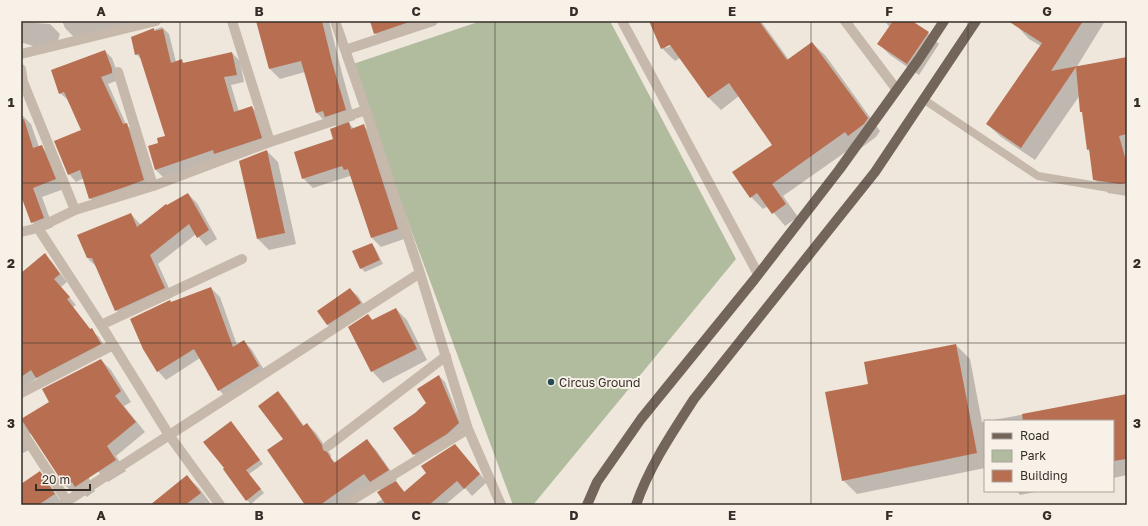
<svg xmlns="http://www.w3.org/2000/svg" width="1148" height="526" font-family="'Golos Text',sans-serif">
<rect width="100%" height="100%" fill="#efe7dc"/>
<path fill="#b1bc9e" d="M481 21H610L736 259 533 505H513L350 65Z"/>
<path fill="#0003" fill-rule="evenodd" d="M62 21H161L76 39 65 28Z
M257 21H329L342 73 355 120 348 122 354 129 364 126 373 135 407 238 381 247 372 238 352 177 350 176 313 188 303 178 334 140 337 127 331 121 327 123 317 113 305 72 280 79 270 69Z
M371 21H440L383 41 375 33Z
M650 21H761L789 60 812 43 825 55 880 131 876 137 861 148 857 144 783 196 798 217 785 226 768 206 763 209 751 197 773 145 739 96 721 110 708 97 680 58 675 61 662 48ZM675 44 666 48V45Z
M885 21H910L928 33 939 44 919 75 890 55 879 44 890 28Z
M1018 21H1105L1076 68 1127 58V196L1108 193 1094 179 1091 152 1088 150 1080 95 1035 160 1001 137 987 124 1041 46 1029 39 1016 25Z
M21 22 50 24 60 34 55 50 51 51 23 43 21 67Z
M162 27 169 34 176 62 181 61 184 63 232 53 240 61 244 82 231 85 239 112 252 107 259 115 269 146 163 177 156 170 149 147 160 143 166 136 142 60 136 54 132 37Z
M105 51 112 58 119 77V80L108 84 126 124 134 132 151 187 97 206 90 198 84 178 76 182 69 174 83 131 68 100 60 93Z
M21 114 31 124 39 147 41 146 51 156 64 189 42 197 53 227 41 232 32 222 21 194Z
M267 151 278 162 296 244 269 250 258 239 240 161Z
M188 194 197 203 217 239 206 246 196 234 158 264 173 297 125 319 116 310 98 268 89 260 79 236 131 214 141 225 167 206Z
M372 244 375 248 383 264 365 272 361 268Z
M45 255 52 262 67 282 61 287 76 305 73 307 91 330 99 337 107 351 44 385 37 378 21 389V274Z
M211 288 220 297 237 345 244 341 252 350 267 375 228 399 219 390 200 358 166 380 158 371Z
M350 289 358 296 368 311 335 332 327 324Z
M396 309 407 320 427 360 383 383 372 371 368 315 373 320Z
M956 345 970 359 982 422H985V468L857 494 843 480 870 384Z
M101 360 111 370 131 402 124 406 145 432 116 456 126 471 108 482 92 465 85 470 95 491 87 497 82 492 76 496 66 486 32 434H28L29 450 21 454V420L50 402Z
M439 376 445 382 464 430 420 461 414 454 427 403Z
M278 392 287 402 304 426 307 424 316 433 331 455V458L336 463 367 441 376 450 397 480 395 481 405 492 428 473 455 446 487 482 472 496 465 488 445 505H378L376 503 383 499 381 491 373 484 343 505H306L284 439Z
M1127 395V475L1113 478V421H988Z
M234 426 263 464 249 474 264 493 252 503 254 505H248L250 503 247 500Z
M40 472 47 480 61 502 57 505H21V485Z
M187 477 199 488 211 504 151 505Z
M1017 491H1040L1020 495Z"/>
<path fill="#b86f51" d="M256 21H322L332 62 346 110 325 117 323 111 316 113 301 61 269 69Z
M370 21H412L374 34Z
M649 21H759L787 60 812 42 868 118 864 124 848 136 845 132 772 184 786 204 772 214 757 193 750 198 732 172 772 145 729 83 708 98 670 45 661 49Z
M893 21H912L929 32 907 64 877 44Z
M1008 21H1083L1051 71 1127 57V134L1119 136 1127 164V183L1120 184 1093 180 1089 149 1087 150 1082 112H1080L1076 67 1021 148 986 124 1042 43Z
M154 28V31L163 29 171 63 182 59 183 63 232 52 237 75 224 77 234 112 252 106 262 138 214 154 213 150 155 170 148 146 158 143 157 138 165 136 139 54 135 55 131 37Z
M105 50 112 69V73L101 77 123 124 127 123 144 180 125 187 89 199 80 170 68 175 54 141 81 130 64 92 59 94 51 70Z
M24 119 33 148 42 145 56 179 33 188 44 218 31 223 21 196V120Z
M349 122 351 129 364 124 398 229 371 238 348 169 344 170 342 166 302 179 294 152 333 139 330 129Z
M267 150 285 233 257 239 239 161Z
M188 193 209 230 197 238 189 224 150 255 165 288 115 311 92 258H87L77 235 131 213 137 227 166 204 167 205Z
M372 243 380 260 360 269 352 251Z
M45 253 60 274 54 279 70 297 67 299 90 329 92 328 101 344 36 378 31 370 21 377V273Z
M211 287 233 347 244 340 259 366 218 391 194 349 157 372 143 349 130 319 170 300 171 302Z
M350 288 361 303 327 325 317 311Z
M396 308 417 349 371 372 348 327 368 314 372 320Z
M956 344 977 453 842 481 825 392 868 384 864 362Z
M101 359 121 391 115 396 136 422 107 446 116 460 75 487 72 482 65 486 21 419 49 402 42 389Z
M439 375 459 423 447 434 413 455 393 428 415 413 426 403 417 389Z
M278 391 303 426 307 423 322 445 323 450 327 452 334 463 367 439 389 470 370 482 364 474 320 505H305L267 450 283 439 258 406Z
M1127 394V459L1113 461V421H1023L1022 414Z
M231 421 260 460 246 470 261 489 246 501 223 469 224 468 203 442Z
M455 444 480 474 464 489 457 481 429 505H386L377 492 396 481 404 492 426 473 421 466Z
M40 471 55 494 38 505H21V484Z
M187 475 201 493 185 505H150Z"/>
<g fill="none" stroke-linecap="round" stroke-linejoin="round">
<path stroke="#c6b8aa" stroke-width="8" d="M923 99 1038 176 1127 191"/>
<path stroke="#c6b8aa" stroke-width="10" d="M232 21 270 142
M335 21 366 110 420 273 468 429 501 505
M622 21 758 274
M845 21 897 90
M345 50 433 21
M21 54 156 21
M21 69 23 82 75 210
M118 72 153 186
M38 228 101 325 169 435 220 505
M21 232 38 228 75 210 153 186 270 142 366 110
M101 325 242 259
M21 393 113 345
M21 430 67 501
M328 446 446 356
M61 505 420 273
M344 505 468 429"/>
<path stroke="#74655b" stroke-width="10" d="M587 505 597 482 641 419 754 280 839 170 919 59 944 21
M636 505C649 467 672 433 694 399L875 172 976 21"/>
</g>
<path fill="none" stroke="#342d28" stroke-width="1" stroke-opacity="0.55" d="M180 21V505M337 21V505M495 21V505M653 21V505M811 21V505M968 21V505M21 183H1127M21 343H1127"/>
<circle fill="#234c51" stroke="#f7f1e8" stroke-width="1.5" cx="551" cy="382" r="4"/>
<g text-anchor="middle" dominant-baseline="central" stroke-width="4" stroke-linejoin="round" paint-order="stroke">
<g font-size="12" fill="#342d28" stroke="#f7f1e8" text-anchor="start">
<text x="559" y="382">Circus Ground</text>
</g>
</g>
<rect width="1148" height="526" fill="none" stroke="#f7f1e8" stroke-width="44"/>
<rect x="984" y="420" width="130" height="72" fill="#f7f1e8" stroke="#a9a39b"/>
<rect x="992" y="433" width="20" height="6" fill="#74655b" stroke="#a9a39b"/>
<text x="1020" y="440" font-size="12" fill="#342d28">Road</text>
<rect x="992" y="450" width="20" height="12" fill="#b1bc9e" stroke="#a9a39b"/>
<text x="1020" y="460" font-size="12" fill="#342d28">Park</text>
<rect x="992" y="470" width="20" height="12" fill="#b86f51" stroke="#a9a39b"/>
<text x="1020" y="480" font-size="12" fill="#342d28">Building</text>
<path d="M36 484v6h54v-6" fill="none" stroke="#342d28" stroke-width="2"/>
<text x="42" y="484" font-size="12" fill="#342d28" stroke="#f7f1e8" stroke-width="3" paint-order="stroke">20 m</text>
<rect x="22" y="22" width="1104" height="482" fill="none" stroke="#342d28" stroke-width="1.5"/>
<g font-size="13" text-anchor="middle" font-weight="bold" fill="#342d28">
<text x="101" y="16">A</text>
<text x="259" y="16">B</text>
<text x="416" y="16">C</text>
<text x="574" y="16">D</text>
<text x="732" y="16">E</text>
<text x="889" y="16">F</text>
<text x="1047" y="16">G</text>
<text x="11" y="107">1</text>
<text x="1137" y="107">1</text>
<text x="11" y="268">2</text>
<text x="1137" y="268">2</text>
<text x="11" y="428">3</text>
<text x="1137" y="428">3</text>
<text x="101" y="520">A</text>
<text x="259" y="520">B</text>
<text x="416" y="520">C</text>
<text x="574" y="520">D</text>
<text x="732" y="520">E</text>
<text x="889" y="520">F</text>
<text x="1047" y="520">G</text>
</g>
</svg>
